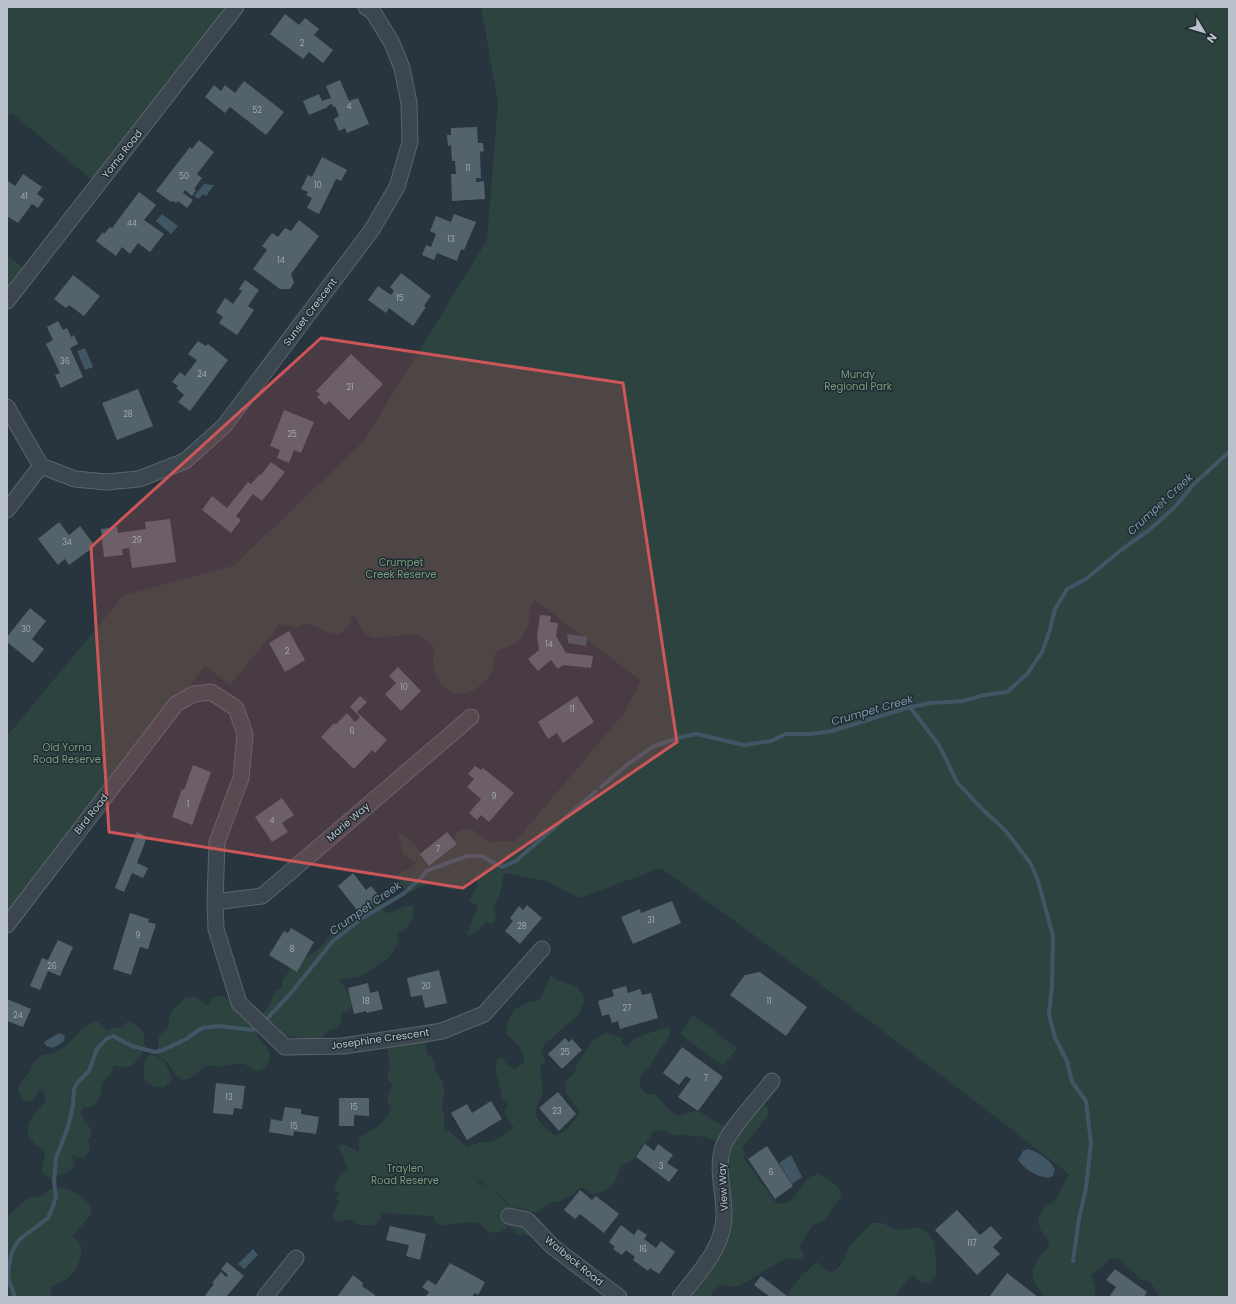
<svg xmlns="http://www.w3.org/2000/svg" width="1236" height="1304" font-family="Poppins,sans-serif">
<rect width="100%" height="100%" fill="#28353e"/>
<path fill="#2d4340" d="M7 7H236L98 185 12 113 7 119Z
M481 7H1229V1297H1160L1150 1282 1140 1279 1118 1258 1110 1259 1102 1267 1091 1275 1095 1288V1297H1045C1030 1279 1027 1271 1044 1252 1048 1248 1049 1247 1049 1241 1041 1232 1032 1220 1044 1209 1047 1205 1052 1204 1056 1199 1061 1191 1063 1182 1070 1175 936 1070 800 967 661 868L579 898 546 881 504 873C500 888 503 893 493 906L496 914 495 921 491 924 486 922 477 931 469 936 467 934 472 923V919L475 916 478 907 475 903H472L469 901 478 883 476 881 469 880C466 883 462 888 458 889 452 891 440 886 435 882L421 886 412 892C404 890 393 881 400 873 402 870 408 870 412 868L415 863 414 861 404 855 401 848 403 845 399 839 398 834 400 833 414 844 427 861 431 863 436 862 443 855 450 851 455 845V836L457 832 464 829 473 830 491 843 502 841 515 842 624 713 641 681 535 600 530 607C530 621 526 639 511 646 507 648 501 648 497 651 493 654 495 663 493 668 491 674 487 680 483 683 460 704 437 691 433 663 432 659 434 653 435 648L418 634 374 638C355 631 363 621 352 615L349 625 340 634C326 635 316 624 303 623L299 627H295L280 624 230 685 205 666 7 927V736L124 595 233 566 364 441 487 240 498 103Z
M7 255 29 272 7 300Z
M378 901 380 903 384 913C392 913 402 906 411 905 419 914 407 931 397 934L398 942 393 952 387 959 361 976 339 980C346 989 363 1011 341 1013 343 1022 338 1029 329 1030L322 1037V1042L306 1045C304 1043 301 1039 298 1038 288 1033 284 1041 276 1025H271L260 1018C263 1013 267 1009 270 1004 275 995 269 994 282 987L283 979 294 966 319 949 325 942 336 926 350 919 359 909Z
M552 976 557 980 576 986 582 993 584 1001 578 1016 563 1028 544 1045 541 1050 545 1060 540 1067 543 1095C529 1112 538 1125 555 1135 567 1132 574 1123 579 1111L567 1095 565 1087 567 1079 574 1074 577 1063 593 1040 606 1033 622 1038V1043L627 1046 631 1043 633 1039 666 1027 670 1030V1035L648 1068 641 1074 639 1081 641 1088 645 1093 656 1095 669 1110 678 1116 694 1111 700 1112 717 1123 732 1128 723 1144C718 1142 713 1139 708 1138 699 1135 690 1137 682 1134L676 1136 661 1130H656L652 1133 650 1138 633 1160 621 1166C618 1171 618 1178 615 1182 610 1190 600 1193 592 1194L583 1188H580L571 1196 560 1201 549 1203 536 1213 521 1208 510 1207C498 1189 489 1188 474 1177L479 1183 494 1190 511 1209C514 1210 517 1209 521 1209 531 1210 541 1220 546 1227V1231L532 1235H518L509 1226C500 1235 488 1236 481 1224 465 1218 445 1231 434 1221L433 1216 381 1213V1219L374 1225H360L357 1224 352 1220 348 1219 342 1222 334 1219 333 1215 339 1201 336 1198 339 1193 335 1190C334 1181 341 1174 348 1170 347 1161 339 1153 339 1145H345L359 1152 358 1139C362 1134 366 1134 371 1131 380 1127 386 1118 391 1110 385 1098 389 1096 392 1084L389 1081 387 1075 390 1067 386 1039 424 1034 427 1054C433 1059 437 1060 434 1069 448 1085 444 1090 442 1110L444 1114 445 1135V1132L448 1130 467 1147 483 1142H492L514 1128 504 1112 509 1104 506 1101 502 1099 496 1072 497 1059 502 1058 508 1066 515 1069 524 1063C524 1044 516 1046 506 1033 507 1019 513 1007 527 1003 532 1001 536 1002 540 1000L550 977Z
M217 996C228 996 236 1006 238 1016L247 1018 257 1029V1036C268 1048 278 1059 260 1071L254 1070 243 1063 218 1067 207 1065 191 1078 183 1080 174 1073 168 1063 158 1055V1041L159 1036 168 1028 169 1017 174 1009 185 998 196 997 207 1005 213 998Z
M693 1015 737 1048 723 1066 680 1034Z
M94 1021 98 1022 107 1030 115 1027 122 1028C124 1024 126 1022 131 1021L143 1031 145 1046 144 1051 141 1057 132 1065 126 1067 122 1068 118 1066 113 1065C113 1073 109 1078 103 1081 99 1095 104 1095 92 1107H83L81 1112 84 1118V1121L88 1124 92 1133 90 1138 87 1141 90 1144V1149C84 1160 82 1159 71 1155L75 1166 71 1170 52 1179 44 1174 42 1171 45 1152C42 1148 36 1146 33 1142 19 1122 36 1116 45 1101L44 1092 41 1089 32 1100 26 1102 22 1098 18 1091 19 1087 22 1081 30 1072 32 1064 42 1055 53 1053 67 1045 81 1030Z
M150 1055C162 1055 170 1068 172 1079L165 1087H154L144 1079C144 1070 141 1062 150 1055Z
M759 1099C766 1103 768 1107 769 1115L742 1148 745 1153 744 1158 775 1202C794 1210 797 1187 809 1178 811 1176 815 1175 817 1174 829 1178 837 1184 842 1195L825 1219 812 1226 799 1246 804 1253 802 1258 797 1260 792 1258 784 1259 741 1285 732 1287 725 1285 719 1286 709 1297H682L723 1238 725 1147Z
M61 1187C75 1190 81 1196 91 1206V1214L73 1236C75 1239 80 1242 81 1246 82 1250 81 1255 80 1259 75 1275 66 1281 51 1287L50 1293 54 1297H7V1218L10 1214 28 1198 42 1196 49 1190Z
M872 1223H883L893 1229 902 1230 915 1227 926 1231 933 1240 936 1257V1276L927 1284 920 1282 913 1275 906 1281 895 1297H785L801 1276 817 1262 827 1271 832 1272 838 1268 845 1258 849 1246Z"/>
<path fill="#405665" d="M204 184 214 185 206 196 203 194 199 199 194 196Z
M162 214 178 226 171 234 156 221Z
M85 348 93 367 85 370 77 351Z
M567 634 587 637 586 646 568 643Z
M59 1033 64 1035 65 1037 63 1042 53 1048 46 1046 44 1042Z
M1028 1149C1039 1152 1049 1159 1055 1169L1053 1176 1048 1178C1035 1176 1026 1170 1018 1160L1023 1151Z
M791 1155 802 1177 792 1184 779 1163Z
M253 1249 258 1255 244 1269 238 1264Z"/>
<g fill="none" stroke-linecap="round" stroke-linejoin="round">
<path stroke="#405665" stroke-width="4" d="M1036 661 1042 652 1049 633 1055 609 1067 589 1086 579 1121 550 1149 530 1173 509 1194 484 1229 452
M910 707 939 745 957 782 982 809 1005 830 1031 864 1038 881 1053 936 1052 986 1049 1014 1055 1038 1067 1061 1072 1082 1086 1101 1091 1143 1086 1188 1079 1219 1073 1261
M601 787 628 764 654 746 681 737 697 734 744 745 771 741 786 734H811L832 731 910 707 931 703 963 701 984 695 1007 692 1027 674 1034 664
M264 1022 290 994 333 941 364 917 403 894 421 878 426 871 467 856H482L497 865 502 867 516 861 596 791
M15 1297 9 1281 8 1273 11 1255 15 1246 20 1239 48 1218 53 1206 56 1196 54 1182 56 1158 68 1127 73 1106 74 1089 78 1082 89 1071 97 1049 106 1039 113 1036 132 1046 155 1052 163 1050 186 1039 202 1028 219 1026 253 1030 260 1027"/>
</g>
<path fill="#54626b" d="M285 14 299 25 305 18 319 29 314 35 333 50 323 63 309 52 303 59 270 34Z
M340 80 349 101 358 98 369 124 347 133 345 128 339 131 334 119 339 116 335 106 333 107 332 104 327 106 328 107 309 115 303 101 319 94 322 101 331 98 326 86Z
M244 81 284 112 266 135 230 107 225 113 205 97 214 85 221 91 225 85 235 93Z
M477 127 478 143H483L484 151 480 152 481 178H476V182L484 181 485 199 452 201 451 174H456L455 161H452L451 145 448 146 447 135H451V128Z
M199 140 214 152 197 174 202 178 194 189 196 190 192 196 185 190 183 193 193 200 187 208 178 201 176 203 173 201 171 202 156 191 190 147 192 149Z
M322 157 347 170 341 181 336 179 319 214 307 208 312 198 306 195 308 192 301 189 308 175 312 177Z
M23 174 42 187 37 194 44 199 38 208 32 204 18 223 7 216V183L8 181 15 186Z
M139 192 156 205 144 220 164 234 150 252 138 243 130 254 122 247 116 256 96 241 103 232 104 234 110 227 112 228Z
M454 214 476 222 464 250 461 249 457 261 437 253 434 260 422 255 426 245 431 247 436 234 430 231 436 216 451 222Z
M299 220 319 236 291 274 294 283 290 289H280L253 269 267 250 262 246 272 233 278 237 285 228 291 231Z
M401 273 431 296 424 306 426 307 413 326 389 308 386 313 368 300 378 286 391 295 394 291 390 287Z
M73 275 100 296 84 316 69 305 66 308 54 299Z
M245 280 259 290 248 306 254 310 237 335 219 323 223 317 216 312 225 298 233 304 242 291 239 289Z
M58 321 63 330 67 328 71 337 74 335 78 344 70 348 83 377 61 388 55 375 60 373 46 344 53 340 47 327Z
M198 341 206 346 208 344 228 360 190 411 178 402 184 395 176 388 178 386 172 382 180 372 185 376 197 360 188 354Z
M351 354 383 384 349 420 329 401 325 405 317 397 320 394 316 391Z
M138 389 153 426 117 440 102 403Z
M284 410 314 422 301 453 294 450 289 463 277 458 280 450 270 446Z
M271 462 285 472 262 501 253 494 236 516 241 520 231 533 202 510 212 496 227 508 248 482 251 484 260 474 261 475Z
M170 519 176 562 132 568 129 548 122 549 123 555 104 557 101 529 117 527 118 533 146 529 145 522Z
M59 522 69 535 80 526 95 546 69 565 65 559 58 565 38 539Z
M30 608 46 621 32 639 44 649 33 663 7 642V637Z
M540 615 551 616 550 622 558 623 556 636 566 653 593 656 591 668 563 665 558 669 551 660 538 671 528 659 539 650 537 637Z
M289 631 305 660 285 672 269 643Z
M398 667 421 691 401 711 385 694 396 683 389 676Z
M360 696 367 702 357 712 387 740 375 753 372 750 354 769 321 737 334 723 336 724 347 713 355 722 360 717 350 707Z
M577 696 594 722 563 743 557 733 548 739 538 722Z
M193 765 211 772 192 825 172 817 182 789 184 790Z
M475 766 481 770 483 768 514 793 489 822 481 815 477 820 469 813 481 799 467 787 474 779 468 774Z
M282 798 294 815 282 823 288 832 272 842 255 817Z
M137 832 147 837 137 863 148 868 143 878 132 873 124 892 115 888Z
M447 832 457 844 429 866 420 854Z
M353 873 366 890 371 886 380 897 360 914 338 886Z
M672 901 681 923 633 944 621 917 640 909 641 913Z
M527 905 542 918 520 944 505 931 513 921 510 918 519 906 523 910Z
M130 913 149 919 148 922 156 924 148 949 140 947 131 975 113 969Z
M291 928 314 942 297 972 269 955 284 931 288 933Z
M58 940 73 947 60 976 48 971 40 990 30 986 42 958 48 960Z
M439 970 447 1003 425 1008 422 995 411 997 407 978Z
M760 972 807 1007 786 1036 730 995 745 975Z
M368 983 370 993 378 991 383 1009 367 1013 366 1011 354 1014 348 988Z
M626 986 628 993 640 989 642 995 651 993 658 1018 620 1029 618 1021 612 1023 609 1014 602 1016 598 1001 614 996 612 990Z
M7 999 31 1009 23 1027 7 1021Z
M565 1038 569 1042 572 1039 582 1050 562 1069 548 1054Z
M682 1047 723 1077 698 1111 678 1097 691 1079 686 1076 679 1085 663 1073Z
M216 1083 245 1086 242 1109 234 1108 233 1115 213 1113Z
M558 1092 576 1114 559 1131 539 1108Z
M339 1098H369V1116L354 1115V1126H339Z
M491 1101 502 1119 467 1140 451 1113 467 1104 472 1113Z
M285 1107 301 1109V1114L319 1117 316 1134 294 1131 293 1136 269 1132 271 1119 282 1121Z
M645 1144 654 1151 658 1144 673 1155 667 1163 678 1170 669 1182 636 1157Z
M767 1146 793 1186 775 1199 748 1159Z
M580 1190 592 1200 596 1196 619 1214 604 1233 580 1214 575 1219 564 1210Z
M957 1210 980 1235 991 1226 1002 1238 993 1247 1000 1254 977 1275 935 1230Z
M621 1225 634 1235 638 1229 647 1235 644 1239 656 1248 661 1241 675 1252 659 1274 650 1268 648 1271 633 1260 635 1257 626 1250 622 1255 613 1249 615 1247 609 1242Z
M390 1226 426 1234 420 1260 406 1256 409 1245 386 1240Z
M227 1262 244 1276 226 1297H204L214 1284 212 1283 221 1272 226 1277 228 1275 221 1269Z
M450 1263 485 1282 478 1295 475 1293 472 1297H429L426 1296 429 1292 422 1287 428 1280 436 1285Z
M1115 1269 1147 1292 1144 1297H1109L1116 1287 1106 1280Z
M1007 1273 1038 1297H989Z
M353 1275 363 1283 362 1286 375 1295 374 1297H337Z
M761 1276 787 1296 786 1297H770L754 1285Z"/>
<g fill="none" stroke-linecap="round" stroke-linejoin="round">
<g stroke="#5a646c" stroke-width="17">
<path id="street" d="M7 301 236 7
M7 407 41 466 7 510
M41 466 75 479 106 482 139 479 185 461 224 426 371 231 397 187 410 142 409 103 402 68 392 43 373 12 366 7
M215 902 262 896 471 717
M7 925 176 704 194 694 211 692 236 708 245 734 241 778 217 842 215 902 216 929 239 1003 285 1047 343 1046 424 1034 442 1031 484 1014 542 949
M509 1216 527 1220 553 1247 619 1297
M265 1297 296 1258
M680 1297C699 1272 725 1247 724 1213 724 1191 716 1169 723 1147 730 1128 759 1098 772 1081"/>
</g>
<use href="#street" stroke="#3c464e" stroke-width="15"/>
</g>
<path fill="#cd5658" fill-opacity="0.2" stroke="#cd5658" stroke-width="3" stroke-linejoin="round" d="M321 338 623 383 677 742 463 888 109 832 91 547Z"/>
<g text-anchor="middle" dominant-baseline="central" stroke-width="3" stroke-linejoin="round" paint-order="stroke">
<g font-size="8" fill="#9fa9b2">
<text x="302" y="43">2</text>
<text x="349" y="106">4</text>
<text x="257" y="110">52</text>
<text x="468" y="168">11</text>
<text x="184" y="176">50</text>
<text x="318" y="185">10</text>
<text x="24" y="196">41</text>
<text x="132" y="223">44</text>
<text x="451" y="239">13</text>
<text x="281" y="260">14</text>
<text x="400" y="298">15</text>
<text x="65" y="361">36</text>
<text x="202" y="374">24</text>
<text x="350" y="387">21</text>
<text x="128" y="414">28</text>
<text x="292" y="434">25</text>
<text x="137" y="540">29</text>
<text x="67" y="542">34</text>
<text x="26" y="629">30</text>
<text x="549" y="644">14</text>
<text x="287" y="651">2</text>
<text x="404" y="687">10</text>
<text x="572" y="709">11</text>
<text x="352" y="731">6</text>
<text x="494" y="796">9</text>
<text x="188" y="804">1</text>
<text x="272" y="820">4</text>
<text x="438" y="849">7</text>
<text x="651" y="920">31</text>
<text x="522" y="926">28</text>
<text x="138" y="935">9</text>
<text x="292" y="949">8</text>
<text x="52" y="966">26</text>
<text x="426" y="986">20</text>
<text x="366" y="1001">18</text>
<text x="769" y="1001">11</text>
<text x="627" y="1008">27</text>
<text x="18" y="1015">24</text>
<text x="565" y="1052">25</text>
<text x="706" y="1078">7</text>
<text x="229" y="1097">13</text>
<text x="354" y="1107">15</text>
<text x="557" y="1111">23</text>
<text x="294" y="1126">15</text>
<text x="661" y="1166">3</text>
<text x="771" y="1172">6</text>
<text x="972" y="1243">117</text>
<text x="643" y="1249">16</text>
</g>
<g font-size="10" fill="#b8c1c9" stroke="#212c33">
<text transform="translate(122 154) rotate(-52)">Yorna Road</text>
<text transform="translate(310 312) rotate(-53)">Sunset Crescent</text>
<text transform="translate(91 814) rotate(-52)">Bird Road</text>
<text transform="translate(348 822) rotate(-41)">Marie Way</text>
<text transform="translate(380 1039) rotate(-8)">Josephine Crescent</text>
<text transform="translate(723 1187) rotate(-93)">View Way</text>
<text transform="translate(574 1261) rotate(39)">Walbeck Road</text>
</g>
<g font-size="10" fill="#799c7b" stroke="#212c33">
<text x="858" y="374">Mundy<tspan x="858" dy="12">Regional Park</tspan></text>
<text x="401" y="562">Crumpet<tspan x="401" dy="12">Creek Reserve</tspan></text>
<text x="67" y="747">Old Yorna<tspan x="67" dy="12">Road Reserve</tspan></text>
<text x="405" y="1168">Traylen<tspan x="405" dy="12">Road Reserve</tspan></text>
</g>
<g font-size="11" font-style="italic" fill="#7c96a9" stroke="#212c33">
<text transform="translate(1160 504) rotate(-43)">Crumpet Creek</text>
<text transform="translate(872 710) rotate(-16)">Crumpet Creek</text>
<text transform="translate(365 908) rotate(-35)">Crumpet Creek</text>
</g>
</g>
<rect width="1236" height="1304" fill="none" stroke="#b8c1c9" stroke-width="16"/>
<g transform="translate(1204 32) rotate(128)" stroke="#212c33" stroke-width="3" paint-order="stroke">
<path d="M0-3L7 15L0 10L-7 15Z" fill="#b8c1c9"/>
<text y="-6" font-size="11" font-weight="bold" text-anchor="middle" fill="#b8c1c9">N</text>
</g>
</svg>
